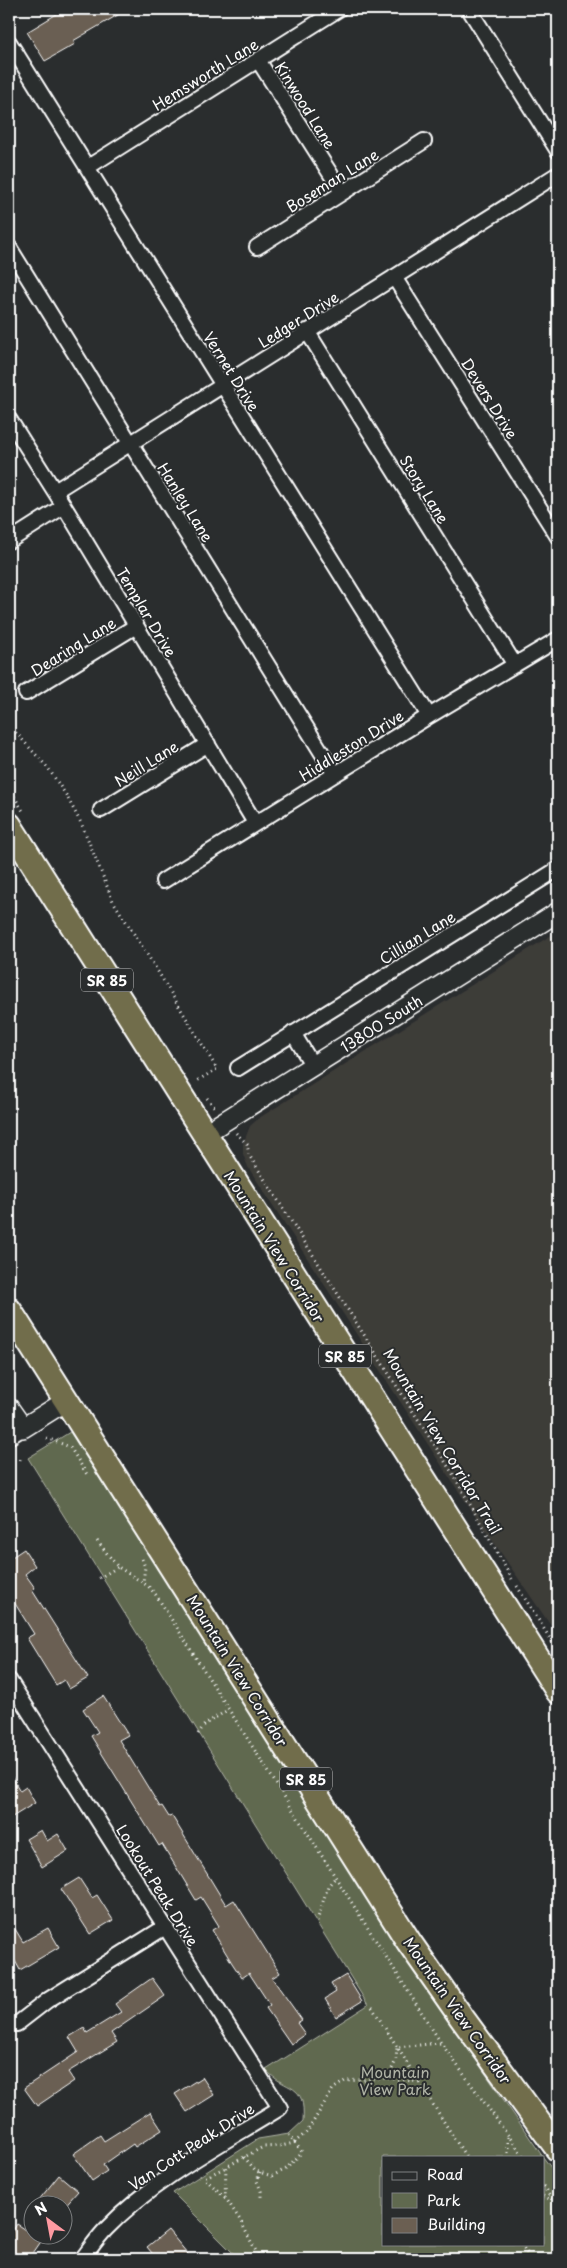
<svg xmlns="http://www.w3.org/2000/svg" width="567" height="2268" font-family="'Playpen Sans',sans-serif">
<rect width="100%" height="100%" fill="#2a2d2e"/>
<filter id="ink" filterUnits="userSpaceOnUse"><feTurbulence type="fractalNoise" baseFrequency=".02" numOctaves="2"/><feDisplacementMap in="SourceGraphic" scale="10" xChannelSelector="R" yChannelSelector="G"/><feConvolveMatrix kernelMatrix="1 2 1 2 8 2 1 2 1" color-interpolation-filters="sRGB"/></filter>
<g filter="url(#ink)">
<path fill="#3e3c39" d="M558 931V1636L455 1486 248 1167 243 1154V1144L250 1126 259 1118Z"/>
<path fill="#60694f" stroke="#b0b4a7" d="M70 1432 421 1980 543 2157H383V2244H543V2157L558 2177V2259H239L173 2193 258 2139 289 2134 303 2121C306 2081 287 2093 266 2070L368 2005 28 1458Z"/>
<path fill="#6b5f52" stroke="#fff" d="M65 9H128L73 41 75 44 45 61 27 32Z
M24 1549 35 1566 25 1574 35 1588 32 1590 88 1678 69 1689 64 1680 56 1685 27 1638 34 1634 14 1602 9 1606V1559Z
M103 1696 128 1735 119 1740 160 1807 162 1806 169 1817 172 1816 226 1905 234 1900 280 1973 272 1978 302 2020 297 2023 305 2034 291 2044 266 2008 270 2005 249 1973 242 1978 232 1963 212 1930 219 1926 201 1897 196 1900 162 1844 159 1846 91 1736 98 1732 83 1709Z
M9 1772 20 1791 26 1787 35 1803 9 1819Z
M41 1830 47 1841 58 1834 68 1851 42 1867 26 1839Z
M79 1878 92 1898 97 1895 113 1920 90 1934 61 1889Z
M9 1919 23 1942 48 1928 59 1947 20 1970 9 1950Z
M346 1975 362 2001 336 2017 325 1999 336 1992 331 1984Z
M152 1978 165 1996 111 2033 117 2042 68 2072 74 2081 37 2106 24 2088 78 2052 69 2037 84 2028 87 2033 121 2012 115 2004Z
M202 2077 214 2095 187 2112 175 2094Z
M150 2112 162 2130 135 2147 133 2144 103 2165 107 2171 92 2181 73 2154 100 2135 104 2141Z
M59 2175 78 2191 62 2209V2206H34Z
M17 2224 42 2240 29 2259H9V2237Z
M168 2230 192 2259H157L147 2247Z"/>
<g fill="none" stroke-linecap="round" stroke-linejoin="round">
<g stroke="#fff" stroke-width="18">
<path id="street" d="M469 9 558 151
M9 42 429 716
M258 60 342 192
M88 167 339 9
M9 247 335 774
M257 247 424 141
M394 277 558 537
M307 331 515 665
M9 419 64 506 255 823
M55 491 558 174
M9 541 64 506
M26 693 136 626
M101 810 208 744
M163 881 429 716 558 639
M293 1033 313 1066
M238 1068 558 869
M9 1437 23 1428
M9 1680 280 2108C220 2145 155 2178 106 2229 97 2238 90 2249 82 2259
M17 2024 48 2000 165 1927"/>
</g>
<g stroke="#fff" stroke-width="22">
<path id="secondary" d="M204 1134 558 912
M9 1408 23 1428 66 1401"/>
</g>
<g stroke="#fff" stroke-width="28">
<path id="highway" d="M9 825 558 1691
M9 1310 409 1942 462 2018 558 2149"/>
</g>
<path stroke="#fff" stroke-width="3" stroke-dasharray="1 4" stroke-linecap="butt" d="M9 725 48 768 66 795 82 825 113 901 157 970 217 1069 195 1082
M9 788 23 811
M207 1098 216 1109
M236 1133 247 1144 249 1155 453 1474 512 1579
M47 1438 70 1447 88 1476
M20 1460 21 1456
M97 1541 118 1567 148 1586 156 1595 441 2043 524 2157
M142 1559 145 1567 143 1582
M99 1578 118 1567
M517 1586 558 1651
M198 1734 205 1724 228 1710
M317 1921 328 1886 335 1878
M372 2007 466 2157
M388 2078 396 2060 397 2047 441 2043
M508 2137V2157
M244 2157 256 2171 272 2176 286 2169 302 2152 289 2135
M260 2172 257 2181 261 2191V2198
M543 2186 558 2209
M543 2196 552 2200
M225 2197 204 2178 226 2167
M521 2244 531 2259
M260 2259 240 2220 225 2197 226 2167 263 2147 281 2146 294 2143 307 2132 333 2089 345 2081 388 2078 419 2082"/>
<use href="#street" stroke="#2a2d2e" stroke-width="14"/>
<use href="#secondary" stroke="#2a2d2e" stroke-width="19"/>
<use href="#highway" stroke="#716d4b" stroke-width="24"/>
</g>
</g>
<g text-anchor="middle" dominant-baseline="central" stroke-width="4" stroke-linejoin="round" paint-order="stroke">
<g fill="#2a2d2e" stroke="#bfc0c0" stroke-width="1">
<rect x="81" y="968.5" width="52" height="23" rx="4"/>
<rect x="319" y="1344.5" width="52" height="23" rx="4"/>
<rect x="280" y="1767.5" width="52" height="23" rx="4"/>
</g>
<g font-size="14" font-weight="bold" fill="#fff">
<text x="107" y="980">SR 85</text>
<text x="345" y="1356">SR 85</text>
<text x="306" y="1779">SR 85</text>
</g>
<g font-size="15" fill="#fff" stroke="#2a2d2e">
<text transform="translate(205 74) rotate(-32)">Hemsworth Lane</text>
<text transform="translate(306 105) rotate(58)">Kinwood Lane</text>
<text transform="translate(332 180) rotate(-32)">Boseman Lane</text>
<text transform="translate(298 319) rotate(-32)">Ledger Drive</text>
<text transform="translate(232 371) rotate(58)">Vernet Drive</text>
<text transform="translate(490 398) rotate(58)">Devers Drive</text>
<text transform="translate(425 489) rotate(58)">Story Lane</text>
<text transform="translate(186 502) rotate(58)">Hanley Lane</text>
<text transform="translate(147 612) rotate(59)">Templar Drive</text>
<text transform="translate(73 646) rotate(-32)">Dearing Lane</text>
<text transform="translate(351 745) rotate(-32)">Hiddleston Drive</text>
<text transform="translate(146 763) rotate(-32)">Neill Lane</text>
<text transform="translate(417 937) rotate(-32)">Cillian Lane</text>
<text transform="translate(381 1023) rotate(-32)">13800 South</text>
<text transform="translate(275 1246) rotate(58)">Mountain View Corridor</text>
<text transform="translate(443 1441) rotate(59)">Mountain View Corridor Trail</text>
<text transform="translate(238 1670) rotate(58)">Mountain View Corridor</text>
<text transform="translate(158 1885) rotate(58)">Lookout Peak Drive</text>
<text transform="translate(458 2010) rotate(55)">Mountain View Corridor</text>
<text transform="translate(191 2146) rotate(-33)">Van Cott Peak Drive</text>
</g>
<g font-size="15" fill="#b0b4a7" stroke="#2a2d2e">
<text x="395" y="2071">Mountain<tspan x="395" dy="17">View Park</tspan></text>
</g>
</g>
<rect width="567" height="2268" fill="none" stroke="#2a2d2e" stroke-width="30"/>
<rect x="15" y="15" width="537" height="2238" fill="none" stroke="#fff" stroke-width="2" filter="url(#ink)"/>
<rect x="382" y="2156" width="162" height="90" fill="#2a2d2e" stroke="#7f8182"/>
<rect x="392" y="2172" width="25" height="8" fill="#2a2d2e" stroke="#7f8182"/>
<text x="427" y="2180" font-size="15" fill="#ffffff">Road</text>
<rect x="392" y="2193" width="25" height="15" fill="#60694f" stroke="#7f8182"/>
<text x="427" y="2206" font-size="15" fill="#ffffff">Park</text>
<rect x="392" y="2218" width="25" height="15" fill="#6b5f52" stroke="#7f8182"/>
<text x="427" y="2230" font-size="15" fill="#ffffff">Building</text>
<g transform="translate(48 2220) rotate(328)"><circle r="24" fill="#2a2d2e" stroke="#7f8182"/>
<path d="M0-4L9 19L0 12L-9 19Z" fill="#ff9aa2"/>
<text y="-8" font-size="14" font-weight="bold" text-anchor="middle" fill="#ffffff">N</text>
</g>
</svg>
